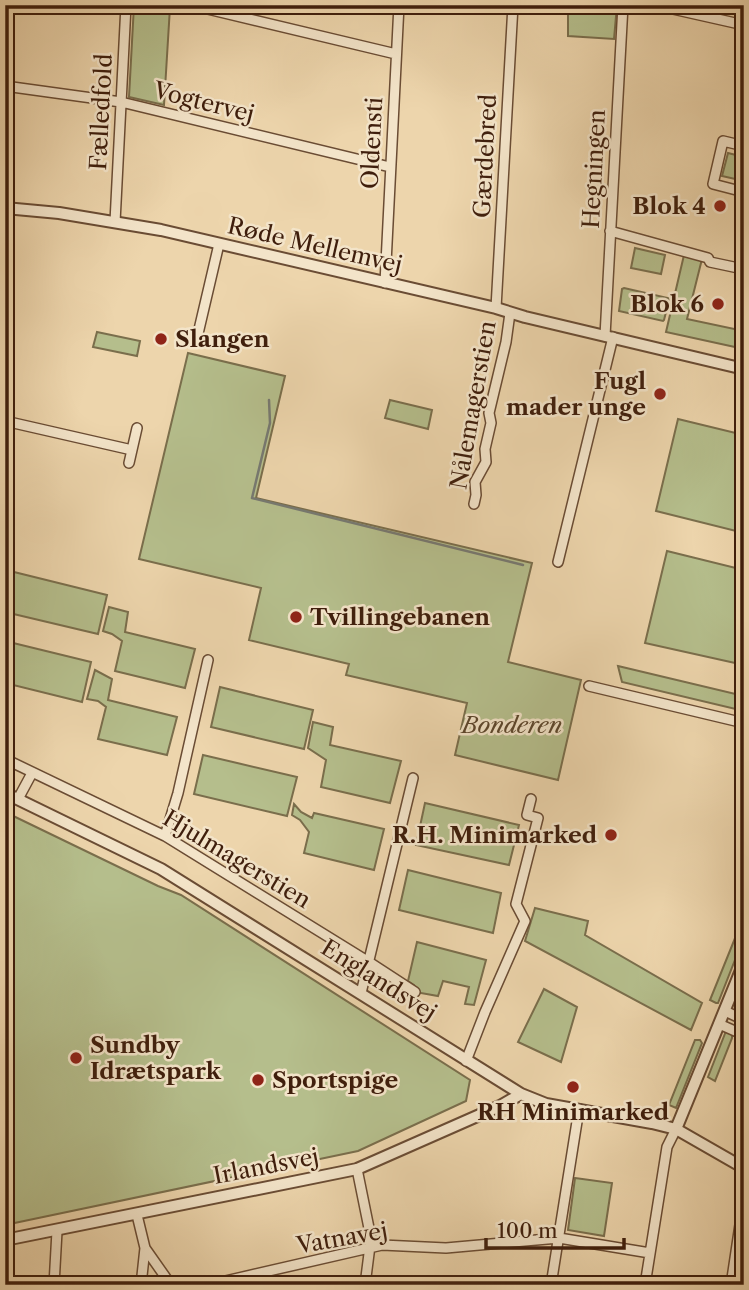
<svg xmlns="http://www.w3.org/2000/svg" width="749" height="1290" font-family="'Libre Caslon Text',serif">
<rect width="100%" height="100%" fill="#edd5ac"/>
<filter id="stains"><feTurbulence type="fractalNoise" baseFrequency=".00286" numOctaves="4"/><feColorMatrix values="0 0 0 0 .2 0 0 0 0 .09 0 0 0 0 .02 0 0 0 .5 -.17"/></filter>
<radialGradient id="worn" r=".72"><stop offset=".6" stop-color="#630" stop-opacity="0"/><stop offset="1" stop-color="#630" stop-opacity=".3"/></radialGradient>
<path fill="#b5be8c" stroke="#7a6e4c" stroke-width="2" d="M134 5H163L170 7 164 105 129 97Z
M568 5H617L614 39 568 36Z
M728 153 744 157V181L722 176Z
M635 248 665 255 661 274 631 268Z
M684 255 702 259 687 319 744 331V349L666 332Z
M624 288 668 298 669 300 664 320 663 321 619 311 622 289Z
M97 332 140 341 137 356 93 347Z
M188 353 285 376 256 498 532 563 508 662 581 680 558 780 455 755 467 703 346 675 349 664 249 640 261 588 139 559Z
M390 400 432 410 428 429 385 418Z
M678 419 744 435V533L656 511Z
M667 551 744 570V665L645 643Z
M14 572 107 595 98 634 5 612Z
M109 607 128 612 125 632 195 649 185 688 115 671 122 641 112 634 103 631Z
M5 641 91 662 82 702 5 683Z
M618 666 744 696V711L622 682Z
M95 670 112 679 108 700 177 717 167 755 98 739 106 707 98 701 87 699Z
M220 687 313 710 304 749 211 727Z
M313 722 333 727 330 745 401 761 390 803 321 787 326 760 308 748Z
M203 755 297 777 287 816 194 794Z
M425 803 519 825 509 865 416 845Z
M294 804 301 812 312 818 314 813 384 829 374 870 304 853 309 832 300 820 292 815Z
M5 812 158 886 181 895 470 1080 466 1101 358 1151 5 1225Z
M408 870 501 893 493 933 399 910Z
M535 908 588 921 585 935 702 1003 691 1030 525 941Z
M744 916V937L718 1003H716L710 1000Z
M417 942 486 960 474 1005 465 1004 469 987 443 981 438 996 415 992 414 985 408 981Z
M544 989 577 1007 561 1062 518 1042Z
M726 1031 732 1032V1038L715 1081 708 1077Z
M695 1040H700L702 1043 676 1108 669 1105Z
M575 1178 612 1183 604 1236 568 1230Z"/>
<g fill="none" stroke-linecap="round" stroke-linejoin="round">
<path stroke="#777971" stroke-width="2.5" d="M269 400 270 423 252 498 523 565"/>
<g stroke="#6a4c34" stroke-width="12">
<path id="minor" d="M191 5 396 54
M655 5 744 25
M5 86 121 102 390 167
M744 146 723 141 713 184 744 192
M115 222 126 5
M610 231 708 258 710 262 743 269
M385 283 399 5
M496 308 513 5
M605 336 623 5
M197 338 219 244
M5 421 132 450
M129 463 137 428
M474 504 476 495 475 482 486 462 485 449 491 423 489 413 506 342 510 313
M558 562 613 337
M589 686 744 723
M5 759 165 836 369 962 415 992
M18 799 32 773
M165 836 178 793 208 660
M361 993 413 778
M725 1011 744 1020
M719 1024 744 1035
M466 1061 485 1012 525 921 516 904 538 818 527 815 531 799
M357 1169 371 1238 365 1285
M137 1215 145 1248 141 1285
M145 1248 171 1285
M54 1285 57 1231
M208 1285 382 1245 446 1248 559 1238 650 1253
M551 1285 579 1109
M645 1285 667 1147 676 1129
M731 1285 744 1198"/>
</g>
<g stroke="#6a4c34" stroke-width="14">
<path id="tertiary" d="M5 208 59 213 161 230 496 308 525 317 744 369
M5 793 161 869 521 1094 546 1104 652 1123 676 1129 744 1168
M676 1129 744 963
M5 1240 357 1169 500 1106 521 1094"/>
</g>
<use href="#minor" stroke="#f3e4c9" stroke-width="9"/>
<use href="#tertiary" stroke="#f3e4c9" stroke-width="10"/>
</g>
<g fill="#8f2418" stroke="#f3e4c9" stroke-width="2.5">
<circle cx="720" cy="206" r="7"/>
<circle cx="718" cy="304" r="7"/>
<circle cx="161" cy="339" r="7"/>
<circle cx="660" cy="394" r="7"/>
<circle cx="296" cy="617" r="7"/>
<circle cx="611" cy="835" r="7"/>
<circle cx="76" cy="1058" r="7"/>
<circle cx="258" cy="1080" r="7"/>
<circle cx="573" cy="1087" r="7"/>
</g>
<g text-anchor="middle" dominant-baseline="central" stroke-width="5" stroke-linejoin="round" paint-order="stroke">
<g font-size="23" fill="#3f1e0c" stroke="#f3e4c9">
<text transform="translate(204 102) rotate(14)">Vogtervej</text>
<text transform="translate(101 112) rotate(-87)">Fælledfold</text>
<text transform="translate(372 143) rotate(-87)">Oldensti</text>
<text transform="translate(485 156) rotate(-87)">Gærdebred</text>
<text transform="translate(594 169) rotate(-87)">Hegningen</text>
<text transform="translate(315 245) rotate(13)">Røde Mellemvej</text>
<text transform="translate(473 405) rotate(-80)">Nålemagerstien</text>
<text transform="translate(237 859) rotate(31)">Hjulmagerstien</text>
<text transform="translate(379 980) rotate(32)">Englandsvej</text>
<text transform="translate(266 1166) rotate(-11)">Irlandsvej</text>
<text transform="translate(342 1238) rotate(-10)">Vatnavej</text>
</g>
<g font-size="23" font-weight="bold" fill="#3f1e0c" stroke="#f3e4c9" text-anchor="end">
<text x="706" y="206">Blok 4</text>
<text x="704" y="304">Blok 6</text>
<text x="175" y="339" text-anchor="start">Slangen</text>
<text x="646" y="381">Fugl<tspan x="646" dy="26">mader unge</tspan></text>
<text x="310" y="617" text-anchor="start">Tvillingebanen</text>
<text x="597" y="835">R.H. Minimarked</text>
<text x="90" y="1045" text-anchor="start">Sundby<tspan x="90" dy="26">Idrætspark</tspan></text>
<text x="272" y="1080" text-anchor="start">Sportspige</text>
<text x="573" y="1112" text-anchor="middle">RH Minimarked</text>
</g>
<g font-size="23" font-style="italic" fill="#5c462c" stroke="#f3e4c9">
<text x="512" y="725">Bonderen</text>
</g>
</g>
<rect width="749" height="1290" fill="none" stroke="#edd5ac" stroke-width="28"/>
<rect x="7" y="7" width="735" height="1276" fill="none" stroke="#3f1e0c" stroke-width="3.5"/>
<rect x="14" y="14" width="721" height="1262" fill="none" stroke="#3f1e0c" stroke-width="2"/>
<path d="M486 1238v10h138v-10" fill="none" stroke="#3f1e0c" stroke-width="3.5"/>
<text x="497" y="1238" font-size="21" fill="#3f1e0c" stroke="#f3e4c9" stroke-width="5" paint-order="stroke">100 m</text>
<rect width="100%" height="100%" filter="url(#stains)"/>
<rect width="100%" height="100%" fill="url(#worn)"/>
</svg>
